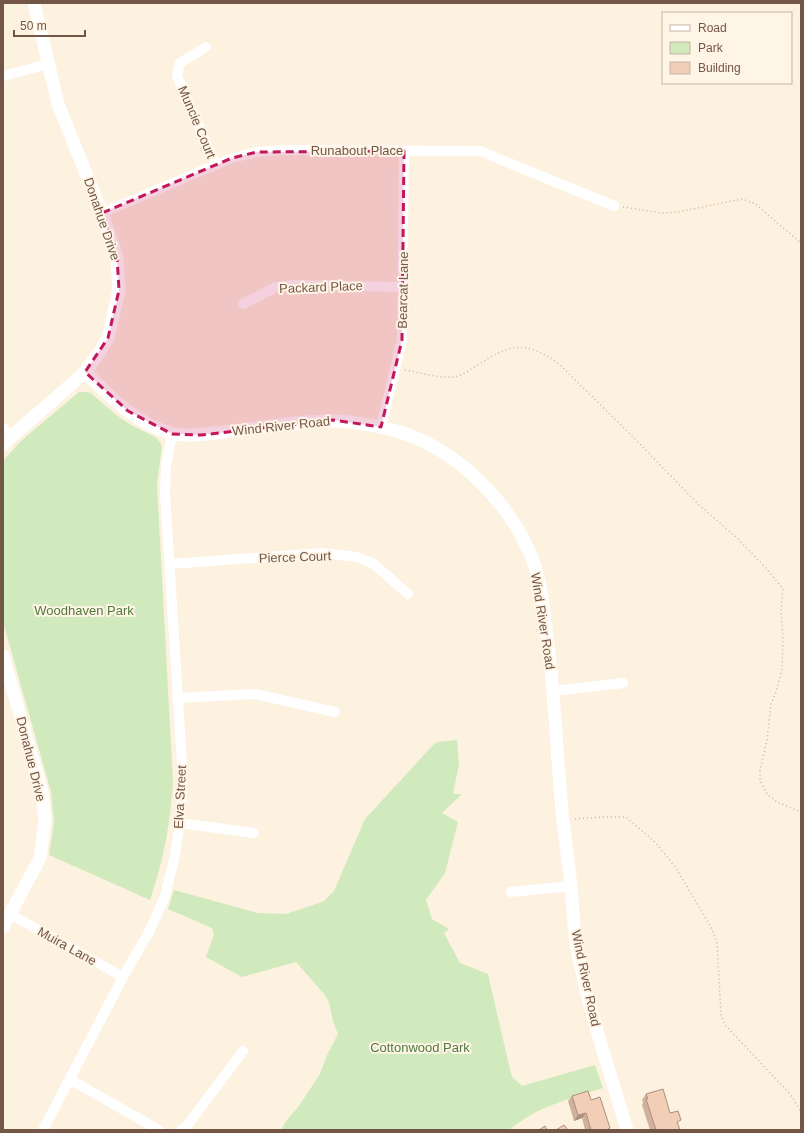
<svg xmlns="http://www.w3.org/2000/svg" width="804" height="1133" font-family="Arial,sans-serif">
<rect width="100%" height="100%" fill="#fdf1df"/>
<path fill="#d0eabe" d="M79 392H86L91 393C107 407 121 421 141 430 150 435 158 436 162 446L157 485 173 782C170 825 164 859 150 900L49 855 54 823 51 792 3 622V461L21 441Z
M457 740 459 764 453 794H462L442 813 458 822 445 873 426 900 432 919 449 929 444 933 460 963 488 974 511 1074 513 1078 522 1086 595 1065 603 1088C569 1099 538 1106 509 1130H281L286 1121 299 1106 320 1074 328 1053 338 1034 333 1021 329 1002 325 995 296 962 242 977 206 957 214 935 212 928 168 909 174 890 258 913 287 914 324 901 334 891 365 819 434 744 437 742Z"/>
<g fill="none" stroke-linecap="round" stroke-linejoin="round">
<path stroke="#d8b19a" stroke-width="1.5" stroke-dasharray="1 3" stroke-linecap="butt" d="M623 207 662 213 678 212 742 199 756 204 768 215 801 243
M405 370C417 372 442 379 454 377 462 376 469 370 476 366 509 345 523 339 558 363L636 440 699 505 737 538 765 567 783 589 781 609 783 639 782 669 776 692 771 704 767 740 760 771V781L768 795 777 802 801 812
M575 819 601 817H626L656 843 676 868 711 927 717 942 721 1015 725 1025 790 1094 801 1111"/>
<path stroke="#fff" stroke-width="10" d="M206 47 180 63 177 76 216 165
M3 76 48 64
M102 213 232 158 257 152 283 150 480 151 614 206
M243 304 276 287 295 285 403 287
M381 427 402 340 404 151
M3 428 11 437
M170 564 322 553 357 557 374 564 408 594
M554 691 623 683
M177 698 255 694 335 712
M180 823 254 833
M511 892 571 886
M10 914 123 977
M71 1080 159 1130
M43 1130 123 977 150 930 165 896 174 860 180 823 183 779 165 495 166 467 172 434
M181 1130 186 1127 243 1051"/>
<path stroke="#fff" stroke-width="13" d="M85 372C110 396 135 423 170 433 188 438 222 432 242 430 271 426 301 421 330 421 346 420 364 424 380 427 450 440 511 500 535 566 544 594 545 625 549 654 556 709 557 765 563 820 565 842 569 864 571 887 573 905 573 924 576 942 587 1006 609 1068 627 1130
M3 445 11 437 74 382 85 372 99 353 108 338 119 290 117 257 102 213 58 104 34 3
M3 656 42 792 45 820 40 858 3 927"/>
</g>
<path fill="#d1b19d" d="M646 1094 670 1113 678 1125 680 1130H650L642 1105 643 1103 642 1100Z
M572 1096 609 1130H585L582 1118 574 1121 568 1101Z"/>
<path fill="#aa907f" d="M586 1113 582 1118 574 1121 578 1115Z"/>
<path fill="#f3ceb6" stroke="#aa907f" d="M663 1089 670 1113 678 1111 681 1120 677 1122 680 1130H656L646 1099H648L646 1094Z
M588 1091 591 1100 600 1097 610 1128 608 1129 609 1130H591L586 1113 578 1115 572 1096Z
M564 1125 568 1130H556Z
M545 1126 547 1130H539Z"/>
<path fill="#c2185b" fill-opacity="0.2" stroke="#c2185b" stroke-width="3" stroke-dasharray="8 5" stroke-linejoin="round" d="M404 151 402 340 381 427 333 420 201 435 172 434 128 411 85 372 108 338 119 290 117 257 102 213 232 158 257 152Z"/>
<g text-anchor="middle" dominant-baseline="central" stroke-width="4" stroke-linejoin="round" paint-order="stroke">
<g font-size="13" fill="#745646" stroke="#fff5e6">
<text transform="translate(197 122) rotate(67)">Muncie Court</text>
<text x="357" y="150">Runabout Place</text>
<text transform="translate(102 219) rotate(71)">Donahue Drive</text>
<text transform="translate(321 287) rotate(-2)">Packard Place</text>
<text transform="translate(403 290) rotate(-89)">Bearcat Lane</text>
<text transform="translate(281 426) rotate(-6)">Wind River Road</text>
<text transform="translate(295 557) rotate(-2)">Pierce Court</text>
<text transform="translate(543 621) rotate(81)">Wind River Road</text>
<text transform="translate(31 759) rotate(76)">Donahue Drive</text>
<text transform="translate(180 797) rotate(-87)">Elva Street</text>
<text transform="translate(67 946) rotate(29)">Muira Lane</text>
<text transform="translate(586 978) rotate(78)">Wind River Road</text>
</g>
<g font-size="13" fill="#517a3e" stroke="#fff5e6">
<text x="84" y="610">Woodhaven Park</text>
<text x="420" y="1047">Cottonwood Park</text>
</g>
</g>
<rect width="804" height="1133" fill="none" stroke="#745646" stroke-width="8"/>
<rect x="662" y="12" width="130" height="72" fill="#fff5e6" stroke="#c7b5a6"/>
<rect x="670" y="25" width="20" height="6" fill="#ffffff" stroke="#c7b5a6"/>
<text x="698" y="32" font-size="12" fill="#745646">Road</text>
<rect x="670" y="42" width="20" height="12" fill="#d0eabe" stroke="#c7b5a6"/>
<text x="698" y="52" font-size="12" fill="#745646">Park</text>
<rect x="670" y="62" width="20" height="12" fill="#f3ceb6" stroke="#c7b5a6"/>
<text x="698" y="72" font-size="12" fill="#745646">Building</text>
<path d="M14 30v6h71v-6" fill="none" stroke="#745646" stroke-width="2"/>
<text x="20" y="30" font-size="12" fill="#745646" stroke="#fff5e6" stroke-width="3" paint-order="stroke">50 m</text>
</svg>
